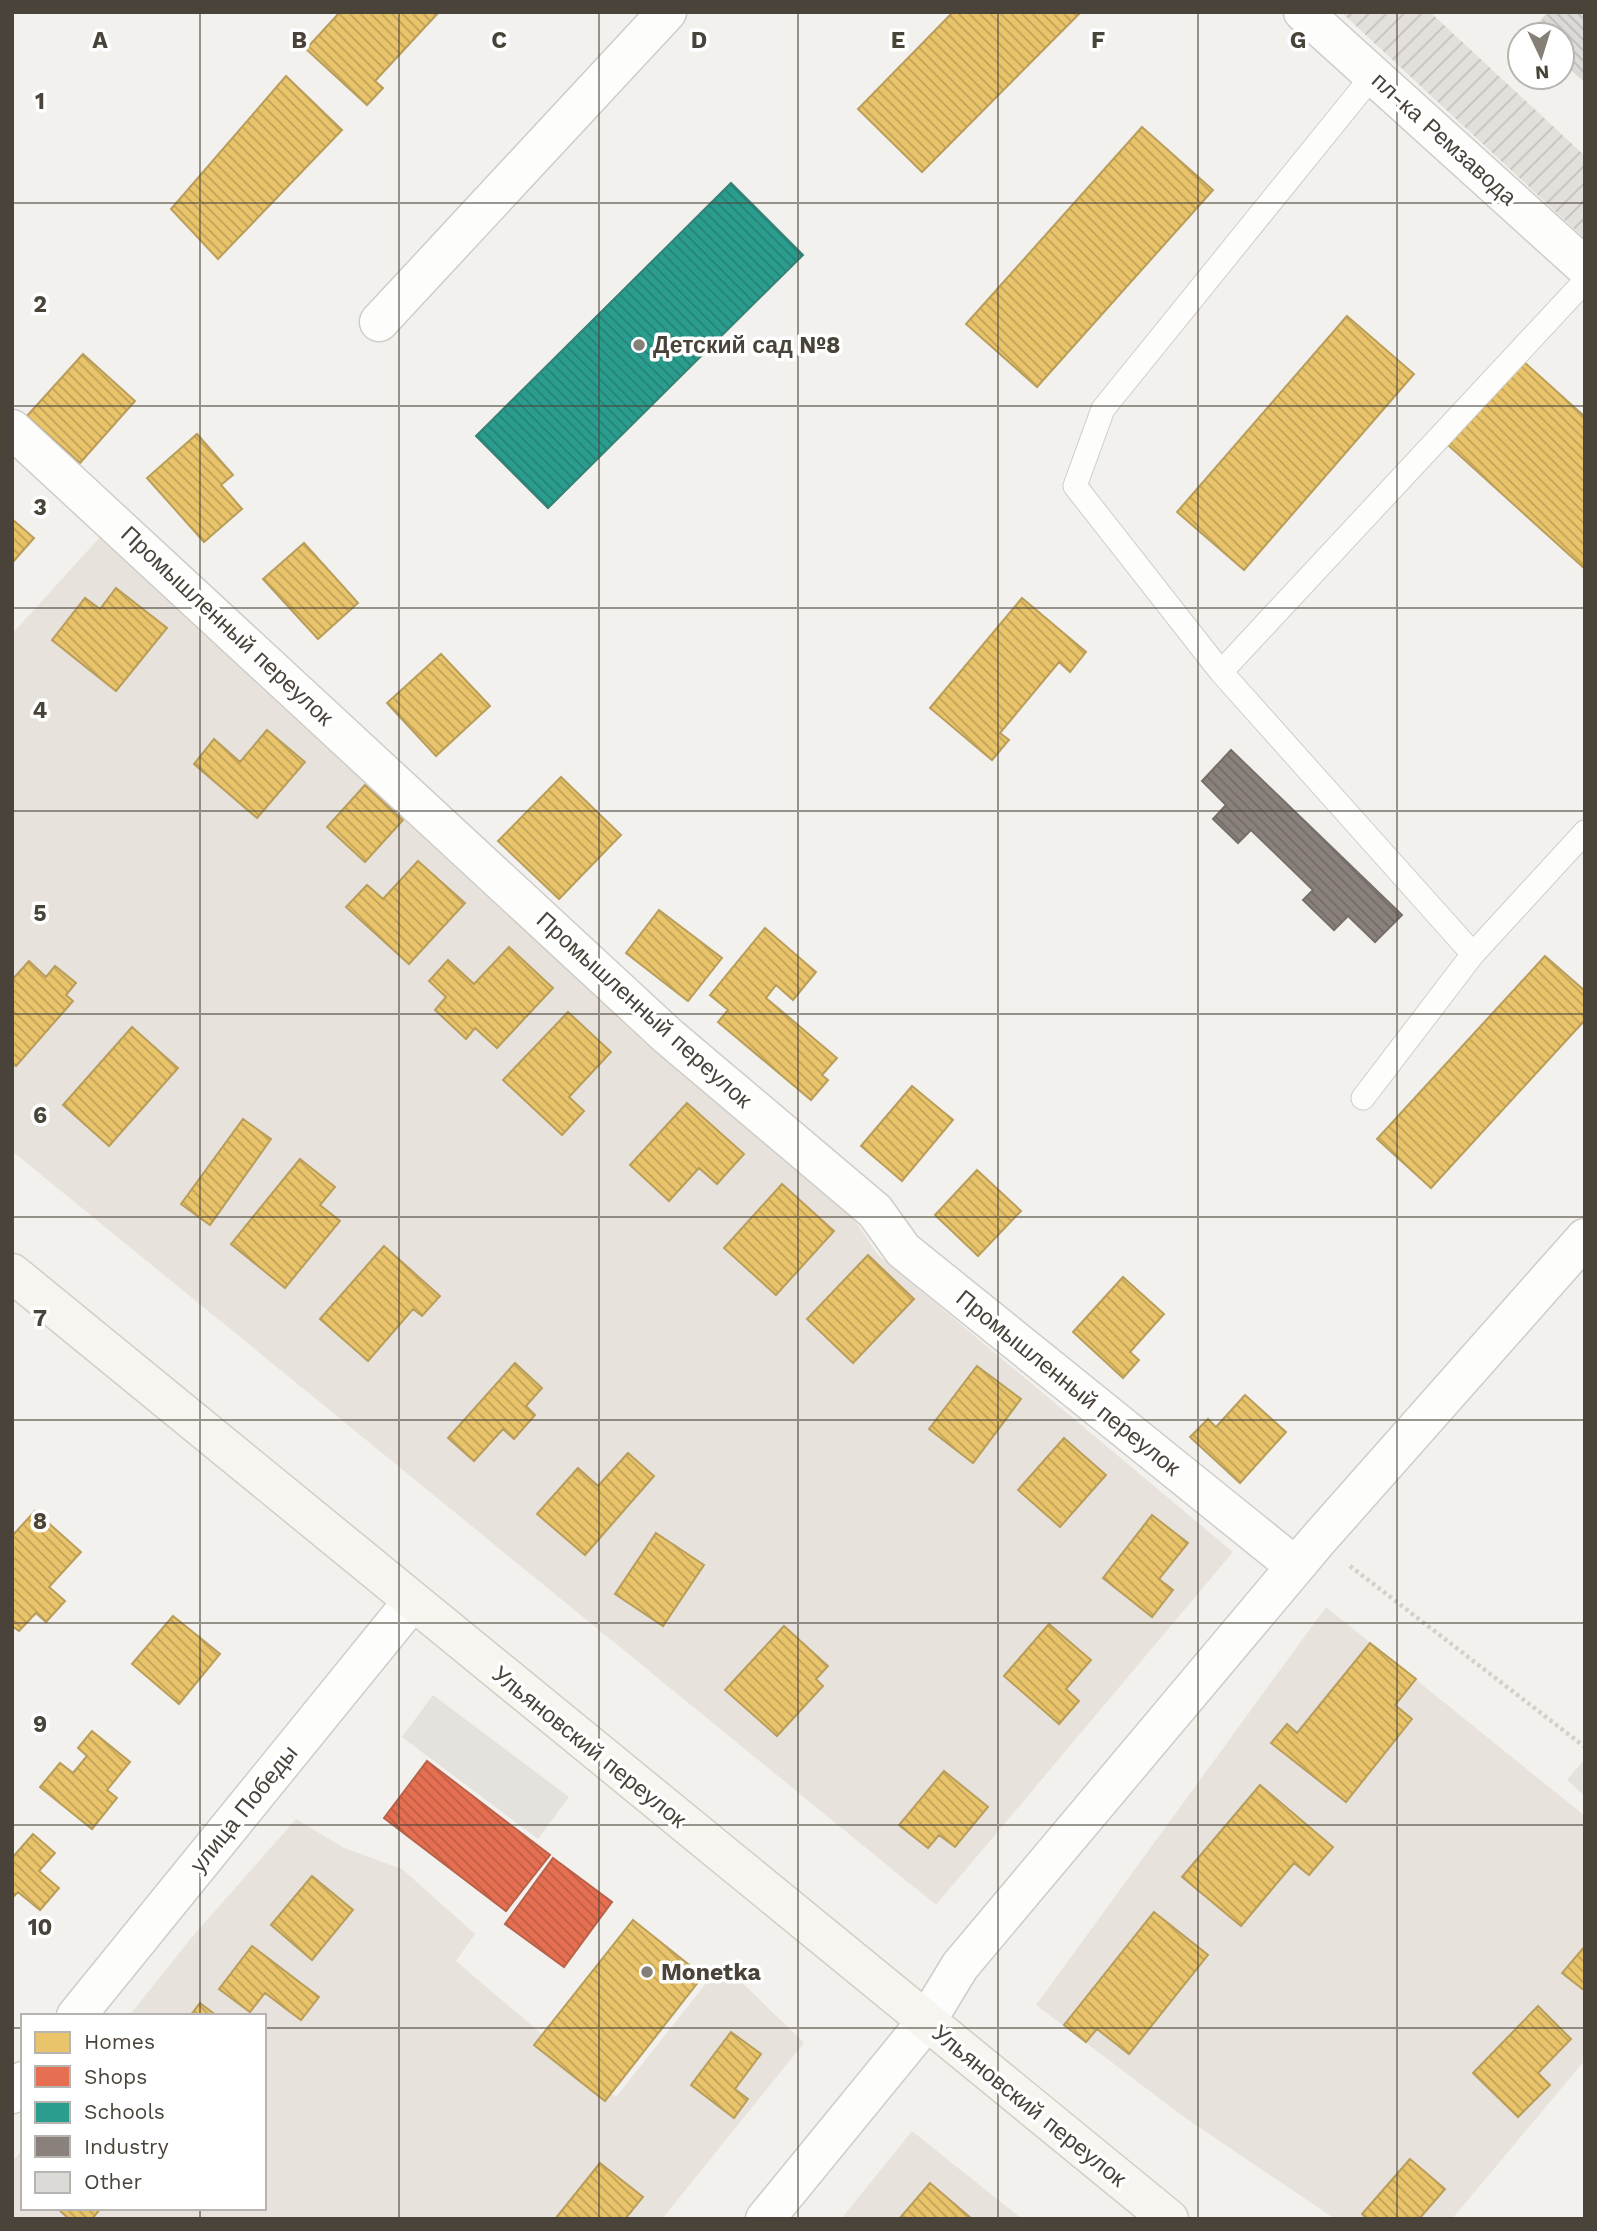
<svg xmlns="http://www.w3.org/2000/svg" width="1597" height="2231" font-family="'Work Sans',sans-serif">
<defs>
<pattern id="industrial-furrows" width="10" height="10" patternUnits="userSpaceOnUse" patternTransform="scale(1.75)"><rect width="10" height="10" fill="#e3e0dc"/><path d="M-1 1l2-2M0 10L10 0M9 11l2-2" fill="none" stroke="#c4c1be"/></pattern>
<pattern id="homes-back-hatch" width="6" height="6" patternUnits="userSpaceOnUse" patternTransform="scale(1.75)"><rect width="6" height="6" fill="#e9c46a"/><path d="M-1 5l2 2M0 0l6 6M5-1l2 2" fill="none" stroke="#bfa158"/></pattern>
<pattern id="shops-back-hatch" width="6" height="6" patternUnits="userSpaceOnUse" patternTransform="scale(1.75)"><rect width="6" height="6" fill="#e76f51"/><path d="M-1 5l2 2M0 0l6 6M5-1l2 2" fill="none" stroke="#bd5d44"/></pattern>
<pattern id="schools-back-hatch" width="6" height="6" patternUnits="userSpaceOnUse" patternTransform="scale(1.75)"><rect width="6" height="6" fill="#2a9d8f"/><path d="M-1 5l2 2M0 0l6 6M5-1l2 2" fill="none" stroke="#268276"/></pattern>
<pattern id="industry-back-hatch" width="6" height="6" patternUnits="userSpaceOnUse" patternTransform="scale(1.75)"><rect width="6" height="6" fill="#8a817c"/><path d="M-1 5l2 2M0 0l6 6M5-1l2 2" fill="none" stroke="#736b67"/></pattern>
<pattern id="building-back-hatch" width="6" height="6" patternUnits="userSpaceOnUse" patternTransform="scale(1.75)"><rect width="6" height="6" fill="#dcdad6"/><path d="M-1 5l2 2M0 0l6 6M5-1l2 2" fill="none" stroke="#bebcb8"/></pattern>
</defs>
<rect width="100%" height="100%" fill="#f3f1ed"/>
<path fill="#e7e3dc" d="M101 536 856 1222 878 1255 1233 1552 936 1905 12 1151V634Z
M1326 1607 1585 1816V2060L1452 2219H1335L1184 2117 1036 2005Z
M296 1819 344 1848 402 1869 475 1934 456 1961 616 2097 722 1963 804 2043 662 2219H12V2162L23 2149V2208H264V2016H129L192 1937Z
M912 2131 1022 2219H841Z"/>
<path fill="url(#industrial-furrows)" d="M1341 12H1430L1585 156V239Z"/>
<path fill="#e5e2de" d="M433 1695 569 1797 538 1839 402 1737Z
M1585 1759V1796L1567 1780Z"/>
<path fill="url(#homes-back-hatch)" stroke="#b99d5b" stroke-width="2" d="M340 12H439L375 81 383 88 367 105 306 49Z
M953 12H1081L922 172 858 109Z
M286 76 342 130 218 259 171 209Z
M1142 127 1213 190 1037 387 966 324Z
M1347 316 1414 374 1244 570 1177 512Z
M83 354 135 401 80 463 27 416Z
M1524 362 1585 417V569L1448 445Z
M197 434 233 475 221 485 242 509 204 542 147 478Z
M12 519 34 538 12 563Z
M304 543 358 603 318 639 263 579Z
M116 588 167 628 116 691 52 640 85 598 100 609Z
M1022 598 1086 652 1070 672 1059 662 1000 733 1009 740 992 760 930 708Z
M441 654 490 706 436 756 387 703Z
M267 730 305 762 257 818 194 764 214 739 240 762Z
M561 777 621 835 559 899 498 841Z
M365 785 403 820 365 862 327 827Z
M418 861 465 903 409 964 346 907 367 885 383 899Z
M659 910 722 958 688 1001 626 953Z
M765 928 816 972 793 1000 776 985 766 998 837 1058 822 1075 828 1080 811 1100 718 1022 728 1010 710 995Z
M509 947 553 988 497 1048 475 1028 466 1039 435 1010 446 997 429 981 448 960 474 984Z
M1545 956 1585 991V1020L1431 1188 1377 1139Z
M29 961 46 977 55 966 76 983 66 995 73 1001 16 1066 12 1062V980Z
M568 1012 611 1052 569 1097 584 1111 562 1135 503 1080Z
M132 1027 178 1068 109 1146 63 1105Z
M912 1086 953 1120 902 1181 861 1146Z
M687 1103 744 1154 717 1184 699 1168 669 1201 630 1165Z
M243 1119 271 1139 210 1225 181 1204Z
M300 1159 335 1187 320 1205 340 1221 285 1288 231 1244Z
M977 1170 1021 1211 978 1256 935 1215Z
M782 1184 834 1231 776 1295 724 1248Z
M384 1246 440 1296 422 1316 413 1309 368 1361 320 1319Z
M868 1255 914 1299 853 1363 807 1319Z
M1123 1277 1164 1314 1130 1352 1139 1360 1123 1378 1073 1332Z
M515 1363 542 1388 526 1406 535 1415 514 1439 503 1429 474 1461 448 1438Z
M977 1366 1021 1399 973 1463 929 1429Z
M1245 1395 1286 1432 1240 1483 1190 1437 1208 1419 1216 1427Z
M1064 1438 1106 1475 1060 1527 1018 1490Z
M628 1453 654 1476 585 1555 537 1514 578 1468 598 1486Z
M35 1511 81 1552 49 1587 65 1601 46 1622 36 1613 19 1631 12 1626V1536Z
M1152 1515 1188 1543 1159 1579 1173 1590 1152 1617 1103 1578Z
M656 1533 704 1565 663 1626 615 1594Z
M173 1616 220 1654 179 1704 132 1664Z
M1049 1624 1091 1660 1066 1689 1079 1701 1059 1724 1004 1676Z
M784 1626 828 1666 816 1679 823 1686 777 1736 725 1690Z
M1370 1643 1416 1679 1395 1705 1412 1719 1346 1802 1271 1743 1287 1724 1297 1733Z
M92 1731 130 1762 107 1790 117 1798 92 1829 40 1787 60 1763 73 1773 87 1756 78 1748Z
M944 1771 988 1807 955 1847 939 1835 928 1848 899 1825Z
M1260 1785 1333 1847 1309 1875 1294 1863 1241 1926 1182 1877Z
M33 1834 55 1853 39 1871 59 1888 40 1910 18 1892 12 1898V1858Z
M312 1876 353 1910 312 1960 271 1925Z
M1154 1912 1208 1955 1129 2054 1097 2029 1086 2042 1064 2025Z
M633 1920 703 1976 605 2101 534 2045Z
M252 1946 319 1997 301 2020 265 1993 250 2012 219 1989Z
M1585 1946V1991L1562 1973Z
M200 2003 217 2016H190Z
M1538 2006 1571 2039 1538 2073 1550 2085 1518 2117 1473 2073Z
M731 2032 761 2054 735 2089 748 2099 734 2118 691 2085Z
M1410 2159 1445 2189 1419 2219H1367L1362 2214Z
M600 2163 643 2197 625 2219H555Z
M930 2183 972 2219H899Z
M57 2208H101L92 2219H69Z"/>
<path fill="url(#shops-back-hatch)" stroke="#b8624a" stroke-width="2" d="M427 1761 550 1855 506 1911 384 1818Z
M553 1858 612 1902 564 1967 505 1924Z"/>
<path fill="url(#schools-back-hatch)" stroke="#338275" stroke-width="2" d="M731 183 803 255 548 508 476 436Z"/>
<path fill="url(#industry-back-hatch)" stroke="#766e68" stroke-width="2" d="M1231 750 1402 915 1375 942 1348 916 1334 930 1303 900 1313 890 1251 830 1238 843 1213 819 1226 805 1202 781Z"/>
<path fill="url(#building-back-hatch)" stroke="#dbd8d3" stroke-width="2" d="M1549 12H1585V81L1562 61V35L1530 34Z"/>
<g fill="none" stroke-linecap="round" stroke-linejoin="round">
<g stroke="#cfcdc9" stroke-width="25">
<path id="lane" d="M1374 74 1103 409 1075 486 1221 672 1585 281
M1221 672 1473 954
M1363 1098 1473 954 1585 832"/>
</g>
<g stroke="#cfcdc9" stroke-width="41">
<path id="street" d="M1303 12 1585 267
M379 322 667 12
M12 429 668 1036 875 1211 903 1250 1295 1566
M76 2016 412 1602
M12 2094 23 2081
M765 2219 926 2022 960 1966 1317 1541 1585 1238"/>
</g>
<g stroke="#d2cec4" stroke-width="41">
<path id="secondary" d="M12 1273 1169 2219"/>
</g>
<path stroke="#d3d1cb" stroke-width="4.5" stroke-dasharray="3.5 3.5" stroke-linecap="butt" d="M1350 1566 1585 1747"/>
<use href="#lane" stroke="#fdfdfc" stroke-width="23"/>
<use href="#street" stroke="#fdfdfc" stroke-width="38"/>
<use href="#secondary" stroke="#f7f5f0" stroke-width="38"/>
</g>
<path fill="none" stroke="#494339" stroke-width="2" stroke-opacity="0.55" d="M200 12V2016M399 12V2219M599 12V2219M798 12V2219M998 12V2219M1198 12V2219M1397 12V2219M12 203H1585M12 406H1585M12 608H1585M12 811H1585M12 1014H1585M12 1217H1585M12 1420H1585M12 1623H1585M12 1825H1585M12 2028H23M264 2028H1585M200 2208V2219"/>
<g fill="#848078" stroke="#fff" stroke-width="2.5">
<circle cx="639" cy="345" r="7"/>
<circle cx="647" cy="1972" r="7"/>
</g>
<g text-anchor="middle" dominant-baseline="central" stroke-width="7" stroke-linejoin="round" paint-order="stroke">
<g font-size="23" fill="#494339" stroke="#fff">
<text transform="translate(1444 139) rotate(42)">пл-ка Ремзавода</text>
<text transform="translate(227 626) rotate(43)">Промышленный переулок</text>
<text transform="translate(644 1010) rotate(42)">Промышленный переулок</text>
<text transform="translate(1068 1383) rotate(39)">Промышленный переулок</text>
<text transform="translate(589 1747) rotate(39)">Ульяновский переулок</text>
<text transform="translate(244 1809) rotate(-51)">улица Победы</text>
<text transform="translate(1029 2106) rotate(39)">Ульяновский переулок</text>
</g>
<g font-size="23" font-weight="bold" fill="#494339" stroke="#fff" text-anchor="start">
<text x="653" y="345">Детский сад №8</text>
<text x="661" y="1972">Monetka</text>
</g>
</g>
<g font-size="23" text-anchor="middle" font-weight="bold" fill="#494339" stroke="#fff" stroke-width="7" stroke-linejoin="round" paint-order="stroke">
<text x="100" y="48">A</text>
<text x="299" y="48">B</text>
<text x="499" y="48">C</text>
<text x="699" y="48">D</text>
<text x="898" y="48">E</text>
<text x="1098" y="48">F</text>
<text x="1298" y="48">G</text>
<text x="40" y="109">1</text>
<text x="40" y="312">2</text>
<text x="40" y="515">3</text>
<text x="40" y="718">4</text>
<text x="40" y="921">5</text>
<text x="40" y="1123">6</text>
<text x="40" y="1326">7</text>
<text x="40" y="1529">8</text>
<text x="40" y="1732">9</text>
<text x="40" y="1935">10</text>
</g>
<rect width="1597" height="2231" fill="none" stroke="#494339" stroke-width="28"/>
<rect x="21" y="2014" width="245" height="196" fill="#ffffff" stroke="#b6b4b0" stroke-width="2"/>
<rect x="35" y="2032" width="35" height="21" fill="#e9c46a" stroke="#b6b4b0" stroke-width="2"/>
<text x="84" y="2049" font-size="21" fill="#494339">Homes</text>
<rect x="35" y="2066" width="35" height="21" fill="#e76f51" stroke="#b6b4b0" stroke-width="2"/>
<text x="84" y="2084" font-size="21" fill="#494339">Shops</text>
<rect x="35" y="2102" width="35" height="21" fill="#2a9d8f" stroke="#b6b4b0" stroke-width="2"/>
<text x="84" y="2119" font-size="21" fill="#494339">Schools</text>
<rect x="35" y="2136" width="35" height="21" fill="#8a817c" stroke="#b6b4b0" stroke-width="2"/>
<text x="84" y="2154" font-size="21" fill="#494339">Industry</text>
<rect x="35" y="2172" width="35" height="21" fill="#dcdad6" stroke="#b6b4b0" stroke-width="2"/>
<text x="84" y="2189" font-size="21" fill="#494339">Other</text>
<g transform="translate(1541 56) rotate(176)"><circle r="33" fill="#ffffff" stroke="#b6b4b0" stroke-width="2"/>
<path d="M0-5L12 26L0 18L-12 26Z" fill="#848078"/>
<text y="-10" font-size="19" font-weight="bold" text-anchor="middle" fill="#494339">N</text>
</g>
</svg>
